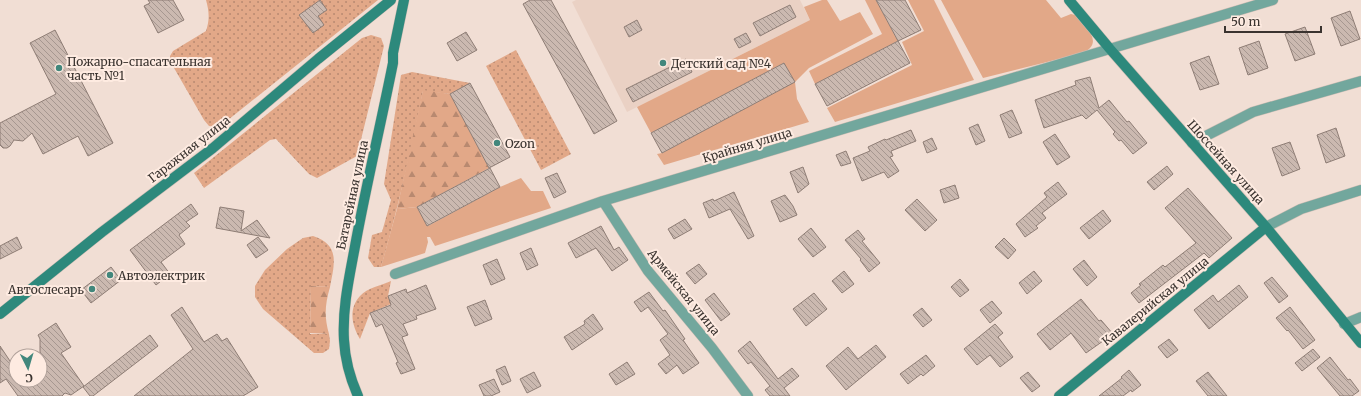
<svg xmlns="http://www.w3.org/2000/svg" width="1361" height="396" font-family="Merriweather,serif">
<defs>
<pattern id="grass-dots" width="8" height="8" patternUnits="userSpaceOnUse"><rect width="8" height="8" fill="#e2a888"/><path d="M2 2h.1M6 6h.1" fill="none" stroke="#b88970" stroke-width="1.8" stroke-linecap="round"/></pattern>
<pattern id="forest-firs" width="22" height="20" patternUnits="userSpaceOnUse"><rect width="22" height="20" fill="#e2a888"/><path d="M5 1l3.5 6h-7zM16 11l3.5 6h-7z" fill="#b88970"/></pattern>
<pattern id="building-back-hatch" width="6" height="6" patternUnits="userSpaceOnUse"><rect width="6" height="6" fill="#cbb9b0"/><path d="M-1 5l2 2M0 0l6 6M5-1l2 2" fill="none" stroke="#a69790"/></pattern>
</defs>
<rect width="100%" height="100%" fill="#f1ded4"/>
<path fill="#ead1c4" d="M576 0H800L810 20 627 112 572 2Z"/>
<path fill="url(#grass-dots)" d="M206 0H378L223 124 216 127 209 126 204 120 170 61V56L173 51 206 31C210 19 209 11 206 0Z
M371 35 381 38 384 46 357 156 317 178 309 174 276 139 270 140 204 188 194 173 362 38Z
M516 50 571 154 541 170 486 66Z
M412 72 470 83 450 94 423 91C411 150 398 209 381 267H374L368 258 372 235 382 232 391 200 384 184 401 75Z
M313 236C341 245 334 265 330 287L311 286 310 334H329L330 341 329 349 323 353H314L263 309 255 297V286L265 270 287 249 303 238Z
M391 281 388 296 391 304 370 313 360 339C352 326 348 309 360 296 367 288 382 285 391 281Z"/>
<path fill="url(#forest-firs)" d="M423 90 450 94 489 168 417 207 397 209Z
M311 286 330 287C325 305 324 316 329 334L310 333Z"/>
<path fill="#e2a888" d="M822 0H827L840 21 860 12 873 34 809 68 795 82 797 99 809 122 664 165 657 154 662 153 794 82 784 63 651 133 637 107 810 20 804 7Z
M865 0H876L898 41 815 84 809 71 882 34Z
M908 0H934L974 80 835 122 827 108 912 65 902 42 924 31Z
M941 0H1046L1061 18 1071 14 1075 15C1085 26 1105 42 1083 53L983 78Z
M521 178 531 191H543L551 208 435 246 430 237H427L428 242 425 253 381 267 397 209 417 207 428 226 500 187Z"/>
<path fill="url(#building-back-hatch)" stroke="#8e7d75" d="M148 0H173L184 20 158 33 144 6 150 3Z
M320 0 327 10 318 16 324 25 313 33 299 15Z
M530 0H551L617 121 594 134 523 4Z
M876 0H905L921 30 898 41 910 63 827 106 815 84 898 41Z
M790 5 796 17 760 36 753 23Z
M1350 11 1360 39 1341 46 1331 18Z
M637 20 642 30 629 37 624 27Z
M1305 27 1315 54 1295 61 1285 34Z
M55 30 113 143 88 156 78 136 43 154 32 133 23 141 14 140 10 146 7 148H3L0 145V123L56 94 30 43Z
M466 32 477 50 457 61 447 43Z
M746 33 751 42 739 48 734 39Z
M1259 41 1268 68 1248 75 1239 48Z
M1209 56 1219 84 1200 90 1190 63Z
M686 59 692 72 633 102 626 89Z
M784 63 795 82 662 153 651 133Z
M1090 77 1099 108 1109 100 1127 122 1129 121 1147 143 1133 154 1121 140 1119 141 1113 134 1115 132 1097 110 1086 119 1082 115 1044 128 1035 100 1076 85 1075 81Z
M470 83 510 157 489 168 450 94Z
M1012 110 1022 133 1009 138 1000 115Z
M978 124 985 141 976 145 969 128Z
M1336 128 1345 156 1326 163 1317 135Z
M911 130 916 141 891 151 893 156 890 157 899 171 888 178 884 172 862 181 853 158 870 151 868 147 885 139 886 140Z
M1055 134 1070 157 1057 165 1043 142Z
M932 138 937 149 927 153 923 142Z
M1290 142 1300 169 1282 176 1272 148Z
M846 151 851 163 841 166 836 155Z
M1167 166 1173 174 1154 190 1147 182Z
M803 167 809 184 798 193 790 172Z
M490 168 500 187 427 226 417 207Z
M557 173 566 192 554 198 545 178Z
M1058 182 1067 194 1042 213 1046 218 1036 226 1038 228 1025 237 1016 224 1047 197 1044 193Z
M955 185 959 198 944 203 940 190Z
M1188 188 1232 238 1209 258 1204 253 1139 303 1131 293 1141 285 1139 284 1163 265 1165 267 1196 243 1165 208Z
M734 192 754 236 748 239 730 209 709 218 703 203 713 199 714 201Z
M785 195 793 206 797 215 780 222 771 201Z
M917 199 937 220 925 231 905 210Z
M191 204 198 214 186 222 190 226 179 235 185 244 161 262 170 274 156 285 130 250Z
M220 207 244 211 241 231 257 220 270 238 216 228Z
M1103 210 1111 221 1089 239 1080 228Z
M685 219 692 229 674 239 668 229Z
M601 226 614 250 619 247 628 260 612 271 596 248 576 258 568 243Z
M811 228 826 247 813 257 798 239Z
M858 230 865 239 862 241 880 263 869 272 860 260 861 259 845 240Z
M17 237 22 248 0 259V246Z
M258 237 268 250 256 258 247 245Z
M1004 238 1016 250 1008 259 995 247Z
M531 248 538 265 527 270 520 253Z
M497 259 505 279 491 285 483 265Z
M1084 260 1097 277 1087 286 1073 269Z
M699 264 707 274 695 284 686 273Z
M111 267 121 280 91 303 81 290Z
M844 271 854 284 842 293 832 281Z
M1034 271 1042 281 1027 294 1019 283Z
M1272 277 1288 296 1279 303 1264 283Z
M960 279 969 290 960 297 951 287Z
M426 285 436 309 416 316 417 319 403 324 408 335 402 337 415 369 401 374 396 363 398 362 382 324 376 327 370 313 391 305 388 296 406 289 407 293Z
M1239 285 1248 297 1209 329 1194 310 1213 295 1218 302Z
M649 292 663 311 665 310 685 339 683 340 699 363 683 374 677 365 666 374 658 364 670 355 660 340 668 334 648 307 641 312 634 302Z
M714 293 730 314 721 321 705 300Z
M814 293 827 309 806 326 793 309Z
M1081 299 1099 321 1101 320 1113 334 1086 353 1071 333 1050 350 1037 334Z
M485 300 492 319 475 326 467 307Z
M992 301 1002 313 990 323 980 310Z
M182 307 204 342 217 334 222 341 227 338 258 387 243 396H134L193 349 171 315Z
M1290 307 1315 340 1303 349 1288 330 1287 331 1276 318Z
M922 308 932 320 923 327 913 315Z
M593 314 603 329 572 350 564 337 585 324 584 321Z
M56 323 71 347 61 353 84 386 71 395 65 393 62 396H18L6 379 0 383V346L16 370V380H40V339L38 335Z
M995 324 1003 333 998 337 1013 357 1000 367 990 355 977 365 964 349Z
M150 335 158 346 93 396H90L83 387Z
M1169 339 1178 350 1167 358 1158 347Z
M750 341 778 379 792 368 799 376 784 388 790 396H770L765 390 770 386 751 362 748 364 738 351Z
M876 345 886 357 846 390 826 366 848 347 858 359Z
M1313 349 1320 357 1302 371 1295 363Z
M926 355 935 366 923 376 921 374 908 384 900 374Z
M1330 357 1348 380 1350 379 1359 391 1352 396H1340L1317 368Z
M627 362 635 374 616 385 609 374Z
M505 366 511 381 502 385 496 370Z
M1129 370 1141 385 1132 392 1131 390 1123 396H1099L1122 378 1121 377Z
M534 372 541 386 527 393 520 379Z
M1028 372 1040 386 1032 392 1020 378Z
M1208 372 1227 396H1208L1196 381Z
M494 379 500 392 491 396H484L479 385Z"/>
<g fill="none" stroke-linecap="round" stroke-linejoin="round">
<g stroke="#ccbcb3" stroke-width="11">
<path id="street" d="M1192 143 1253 112 1361 81
M603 201 648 271 712 348 748 396
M1266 227 1301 209 1361 190
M395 274 603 201 1273 0
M1344 324 1361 317"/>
</g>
<g stroke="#ccbcb3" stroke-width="11">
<path id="secondary" d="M1069 0 1110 49 1266 227 1361 343
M0 314 102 232 213 148 318 59 391 0
M358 396C350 378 345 360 344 340 342 307 350 274 356 241 367 182 381 123 393 63V53L404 0
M1059 396 1266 227"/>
</g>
<use href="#street" stroke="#72a79d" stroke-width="10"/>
<use href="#secondary" stroke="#2d897c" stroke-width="10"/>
</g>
<g fill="#42877c" stroke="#feebe1" stroke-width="1.5">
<circle cx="663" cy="63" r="4"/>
<circle cx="59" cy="68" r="4"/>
<circle cx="497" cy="143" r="4"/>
<circle cx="110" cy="275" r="4"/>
<circle cx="92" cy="289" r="4"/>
</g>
<g text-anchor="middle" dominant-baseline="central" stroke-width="4" stroke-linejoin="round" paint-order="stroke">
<g font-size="12" fill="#3a332f" stroke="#feebe1" text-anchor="start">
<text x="67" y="61">Пожарно-спасательная<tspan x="67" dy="14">часть №1</tspan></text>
<text x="671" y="63">Детский сад №4</text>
<text x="505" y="143">Ozon</text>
<text x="118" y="275">Автоэлектрик</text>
<text x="84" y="289" text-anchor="end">Автослесарь</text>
</g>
<g font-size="12" fill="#3a332f" stroke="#feebe1">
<text transform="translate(747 145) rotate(-17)">Крайняя улица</text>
<text transform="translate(189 149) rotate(-38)">Гаражная улица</text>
<text transform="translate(1226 162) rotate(48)">Шоссейная улица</text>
<text transform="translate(352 195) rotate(-78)">Батарейная улица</text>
<text transform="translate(684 292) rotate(51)">Армейская улица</text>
<text transform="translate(1155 301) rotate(-39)">Кавалерийская улица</text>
</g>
</g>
<g transform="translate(28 368) rotate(175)"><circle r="19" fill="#feebe1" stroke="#b0a19a"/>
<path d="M0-3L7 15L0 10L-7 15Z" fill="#42877c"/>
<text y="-6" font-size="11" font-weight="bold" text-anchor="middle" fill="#3a332f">С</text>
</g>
<path d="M1225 26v6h96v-6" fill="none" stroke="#3a332f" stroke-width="2"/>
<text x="1231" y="26" font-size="12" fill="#3a332f" stroke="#feebe1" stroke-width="3" paint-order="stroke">50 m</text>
</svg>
